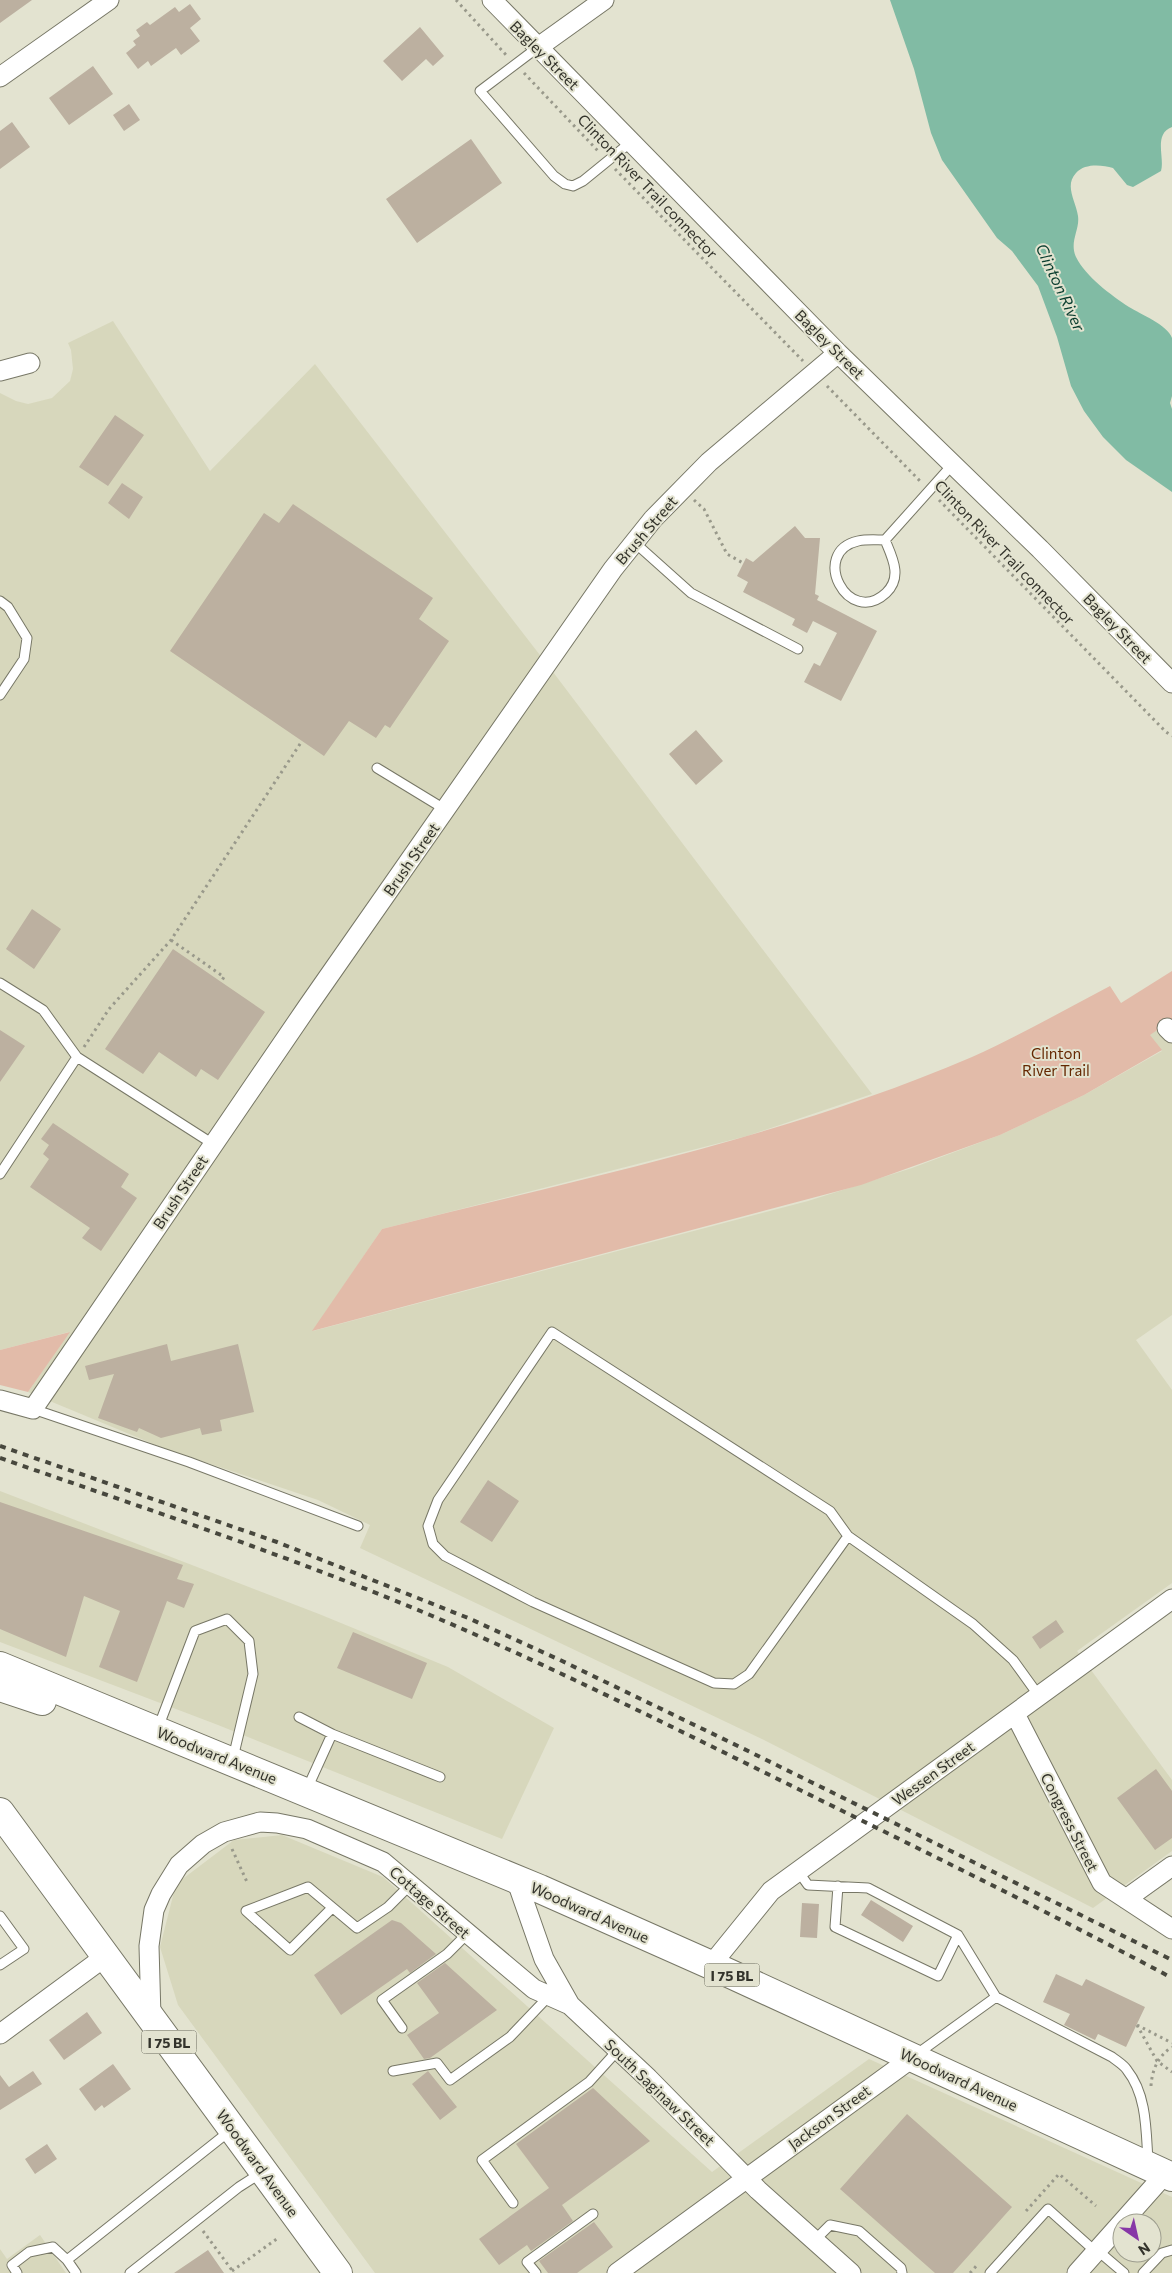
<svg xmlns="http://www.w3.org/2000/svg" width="1172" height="2273" font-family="Commissioner,sans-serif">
<rect width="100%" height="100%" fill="#e3e3d0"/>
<path fill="#d7d7bc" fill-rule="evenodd" d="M113 321 210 471 315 364 553 672 872 1094 747 1136 382 1229 313 1331 808 1201 912 1168 1000 1135 1084 1095 1162 1051 1149 1035 1172 1020V1315L1136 1340 1172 1390V1583L1077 1651 1172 1780V1851L1093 1908 764 1740 360 1548 370 1525 318 1500 163 1448 28 1392 69 1332 0 1350V393L16 401 28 404 52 398 70 381 73 369 71 350 68 343Z
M0 1491 319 1614 448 1667 554 1728 502 1839 218 1725 0 1642Z
M282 1835 383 1877 712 2172 869 2059 1172 2197V2273H375L178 2005 160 1947 176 1884 234 1840ZM1122 2223H1152V2253H1122Z
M40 2235 66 2273H0V2249L7 2259Z"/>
<path fill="#e2bba9" d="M1172 971V1020L1150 1035 1162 1050 1084 1095 1000 1135 861 1185 312 1331 382 1229C580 1179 783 1138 972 1057 1019 1036 1064 1010 1110 986L1121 1003Z
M70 1332 28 1392 0 1385V1350Z"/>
<path fill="#81bba4" d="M890 0H1172V127C1153 134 1165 158 1161 171L1133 187 1127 185 1113 168C1102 165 1085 163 1076 173 1064 186 1076 201 1078 216 1080 230 1069 242 1076 257 1086 277 1111 295 1129 307 1140 314 1168 325 1172 338 1172 348 1172 384 1172 396L1170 403 1172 409V492L1126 460 1103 437 1084 411 1071 386 1057 337 1038 286 1012 251 997 238 942 160 931 133 914 69Z"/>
<path fill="#bcb0a0" d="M0 0H32L0 23Z
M190 4 201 19 190 28 200 41 181 55 176 48 151 66 148 61 138 69 126 53 136 45 133 41 140 36 136 30 147 22 150 25 175 7 179 12Z
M420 27 444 56 433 66 426 59 402 81 383 61Z
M93 66 113 94 69 125 49 98Z
M129 104 140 120 124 131 113 115Z
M12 122 30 147 0 169V131Z
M471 139 502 183 417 243 386 199Z
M115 415 144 435 108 486 79 467Z
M122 483 143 497 129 519 108 503Z
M293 504 433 598 419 619 449 641 390 728 385 725 376 738 349 721 324 756 170 651 264 513 279 523Z
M795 526 805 538H820L815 594 819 596 817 600 877 631 841 701 804 682 814 663 820 666 837 633 813 621 807 633 792 625 795 619 743 592 748 582 737 576 746 558 753 562Z
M696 730 723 761 696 785 669 754Z
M32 909 61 929 34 969 6 949Z
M173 949 265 1012 218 1080 201 1069 196 1077 159 1052 143 1074 105 1049Z
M0 1030 25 1046 0 1082Z
M53 1123 129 1174 121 1187 137 1198 101 1251 82 1238 90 1228 30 1187 49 1159 43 1154 49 1145 41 1139Z
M167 1344 171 1361 238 1344 254 1412 220 1420 222 1431 202 1435 200 1428 161 1438 139 1428 137 1432 98 1418 114 1374 89 1380 85 1366Z
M488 1480 519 1501 492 1542 460 1522Z
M0 1502 183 1565 177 1579 194 1584 184 1608 167 1601 137 1682 99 1667 120 1611 84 1596 66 1657 0 1629Z
M1056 1620 1064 1632 1040 1649 1032 1637Z
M353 1632 427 1663 412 1699 337 1668Z
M1156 1769 1172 1791V1838L1155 1850 1117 1798Z
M871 1900 913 1926 903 1942 861 1915Z
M802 1903 819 1904 817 1938 800 1937Z
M392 1920 401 1923 436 1954 410 1973 407 1969 341 2015 314 1975Z
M445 1963 497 2010 430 2058 424 2059 407 2035 439 2013 417 1983Z
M1056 1974 1082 1986 1086 1979 1145 2007 1126 2047 1098 2034 1095 2040 1064 2025 1070 2014 1043 2002Z
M87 2012 102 2033 64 2060 49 2040Z
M113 2064 131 2089 104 2108 102 2105 95 2111 79 2089Z
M33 2071 42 2084 0 2110V2075L9 2087Z
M428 2071 457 2107 440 2120 412 2084Z
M593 2088 650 2141 562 2205 573 2221 531 2251 527 2245 499 2265 479 2239 549 2188 516 2144Z
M907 2114 1012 2207 953 2273H935L840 2189Z
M47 2144 57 2159 35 2174 25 2159Z
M594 2222 613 2247 577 2273H548L539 2261Z
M208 2250 224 2273H174Z"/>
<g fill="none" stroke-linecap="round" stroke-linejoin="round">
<g stroke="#776" stroke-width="11">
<path id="service" d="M537 48 480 91 554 176 565 184 573 186 583 181 631 142
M885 540C892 557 903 577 886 593 848 628 809 552 858 541 867 539 876 540 885 540Z
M885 540 953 464
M634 542 691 593 798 649
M0 601 8 607 27 638 24 659 0 695
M377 768 446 810
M0 983 43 1010 77 1057
M0 1174 77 1057 213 1144
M33 1409 189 1462 358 1526
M848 1536 830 1511 552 1332 438 1500 428 1526 433 1544 445 1556 533 1602 714 1683 734 1684 749 1674 848 1536 973 1624 1013 1660 1039 1696
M299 1717 332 1734 307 1789
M158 1728 195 1631 227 1619 249 1641 253 1674 233 1758
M332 1734 440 1777
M798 1871 808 1885 868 1888 958 1935 996 1997 1112 2057C1117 2061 1124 2065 1127 2070 1147 2095 1146 2131 1148 2161
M838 1886 835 1927 938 1976 958 1935
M332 1908 290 1950 246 1911 308 1887 357 1928 388 1907 411 1884
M0 1916 24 1949 0 1965
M402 2028 382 2000 447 1954 467 1934
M917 2054 996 1997
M393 2071 437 2063 450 2080 510 2037 549 1996
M513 2203 482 2160 589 2082 618 2050
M815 2240 830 2225 859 2231 901 2268 902 2273
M1097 2250 1124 2273
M17 2273 12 2265 29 2252 53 2247 67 2260
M76 2273 67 2260 231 2130
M130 2273 239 2187 261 2173
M536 2273 527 2262 593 2214
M990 2273 1048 2209 1096 2252
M1143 2273 1162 2253 1172 2250"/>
</g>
<g stroke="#776" stroke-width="21">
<path id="minor" d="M492 0 838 353 1040 549 1172 683
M537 48 604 0
M0 77 109 0
M0 371 30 363
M1167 1028 1172 1033
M0 1400 33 1409 308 1006 613 569 653 519 709 462 838 353
M1015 1714 1102 1883 1172 1929
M516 1879 544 1959 570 2005 648 2078 758 2190 851 2273
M1126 1899 1172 1866
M711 1965 771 1891 1172 1599
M151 2017 149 1946 154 1910 161 1894 179 1865 203 1844 224 1832 260 1822 277 1823 307 1829 383 1862 534 1989 570 2005
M0 2034 106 1956
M617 2273 912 2058
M1077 2273 1165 2174"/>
</g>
<g stroke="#776" stroke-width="30">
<path id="primary" d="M0 1666 540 1889 711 1965 1172 2177
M0 1687 42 1701
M0 1812 338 2273"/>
</g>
<path stroke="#99998b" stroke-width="3" stroke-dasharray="2.5 4" stroke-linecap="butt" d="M456 0 507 56
M524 73 599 152
M615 169 803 361
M827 386 920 481
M694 500 704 509 727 554 743 563
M939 500 1166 732 1172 736
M171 940 224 977 221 982
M84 1047 109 1009 171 940 302 741
M232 1849 247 1882
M1137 2025 1157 2061 1172 2072
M1137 2025 1172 2043
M1151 2086C1152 2070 1158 2056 1172 2047
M1026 2211 1059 2174 1096 2206
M203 2231 234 2273
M232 2271 278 2238
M970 2273 978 2264"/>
<use href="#service" stroke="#fff" stroke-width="9"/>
<use href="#minor" stroke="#fff" stroke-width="19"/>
<use href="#primary" stroke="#fff" stroke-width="28"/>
<path stroke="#47473d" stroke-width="4" stroke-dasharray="6 6" stroke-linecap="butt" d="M0 1446 277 1542 468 1618 560 1660 740 1747 1172 1960
M0 1458C144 1508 289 1556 430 1615 553 1667 672 1727 792 1786 919 1849 1047 1911 1172 1978"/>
</g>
<g text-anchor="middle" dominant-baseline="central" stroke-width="4" stroke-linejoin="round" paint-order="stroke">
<g fill="#e3e3d0" stroke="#68685c" stroke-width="1">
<rect x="704.5" y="1963.5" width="55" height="23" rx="4"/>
<rect x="141.5" y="2030.5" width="55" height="23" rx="4"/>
</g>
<g font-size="14" font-weight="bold" fill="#33332b">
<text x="732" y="1975">I 75 BL</text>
<text x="169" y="2042">I 75 BL</text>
</g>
<g font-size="15" fill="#33332b" stroke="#e3e3d0">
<text transform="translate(545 55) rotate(45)">Bagley Street</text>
<text transform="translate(648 186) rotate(46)">Clinton River Trail connector</text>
<text transform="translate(830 344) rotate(45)">Bagley Street</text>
<text transform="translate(646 530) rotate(-49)">Brush Street</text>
<text transform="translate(1005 552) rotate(46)">Clinton River Trail connector</text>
<text transform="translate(1118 628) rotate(46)">Bagley Street</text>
<text transform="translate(411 859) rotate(-55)">Brush Street</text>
<text transform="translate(180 1192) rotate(-56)">Brush Street</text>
<text transform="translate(217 1755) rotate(22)">Woodward Avenue</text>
<text transform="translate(933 1773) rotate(-36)">Wessen Street</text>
<text transform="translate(1070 1822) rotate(63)">Congress Street</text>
<text transform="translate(430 1902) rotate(41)">Cottage Street</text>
<text transform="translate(590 1912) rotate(24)">Woodward Avenue</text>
<text transform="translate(959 2079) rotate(25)">Woodward Avenue</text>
<text transform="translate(660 2092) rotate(44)">South Saginaw Street</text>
<text transform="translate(829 2117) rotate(-36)">Jackson Street</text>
<text transform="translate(258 2163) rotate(54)">Woodward Avenue</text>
</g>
<g font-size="15" fill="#642700" stroke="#e3e3d0">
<text x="1056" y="1053">Clinton<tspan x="1056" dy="17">River Trail</tspan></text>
</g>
<g font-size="16" font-style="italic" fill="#093d2e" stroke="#e3e3d0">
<text transform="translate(1061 287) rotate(65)">Clinton River</text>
</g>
</g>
<g transform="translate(1137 2238) rotate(146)"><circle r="24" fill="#e3e3d0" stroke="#9d9d8e"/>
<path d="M0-4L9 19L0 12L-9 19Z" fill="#8737a7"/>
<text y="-8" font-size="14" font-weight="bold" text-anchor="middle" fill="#33332b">N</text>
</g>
</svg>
